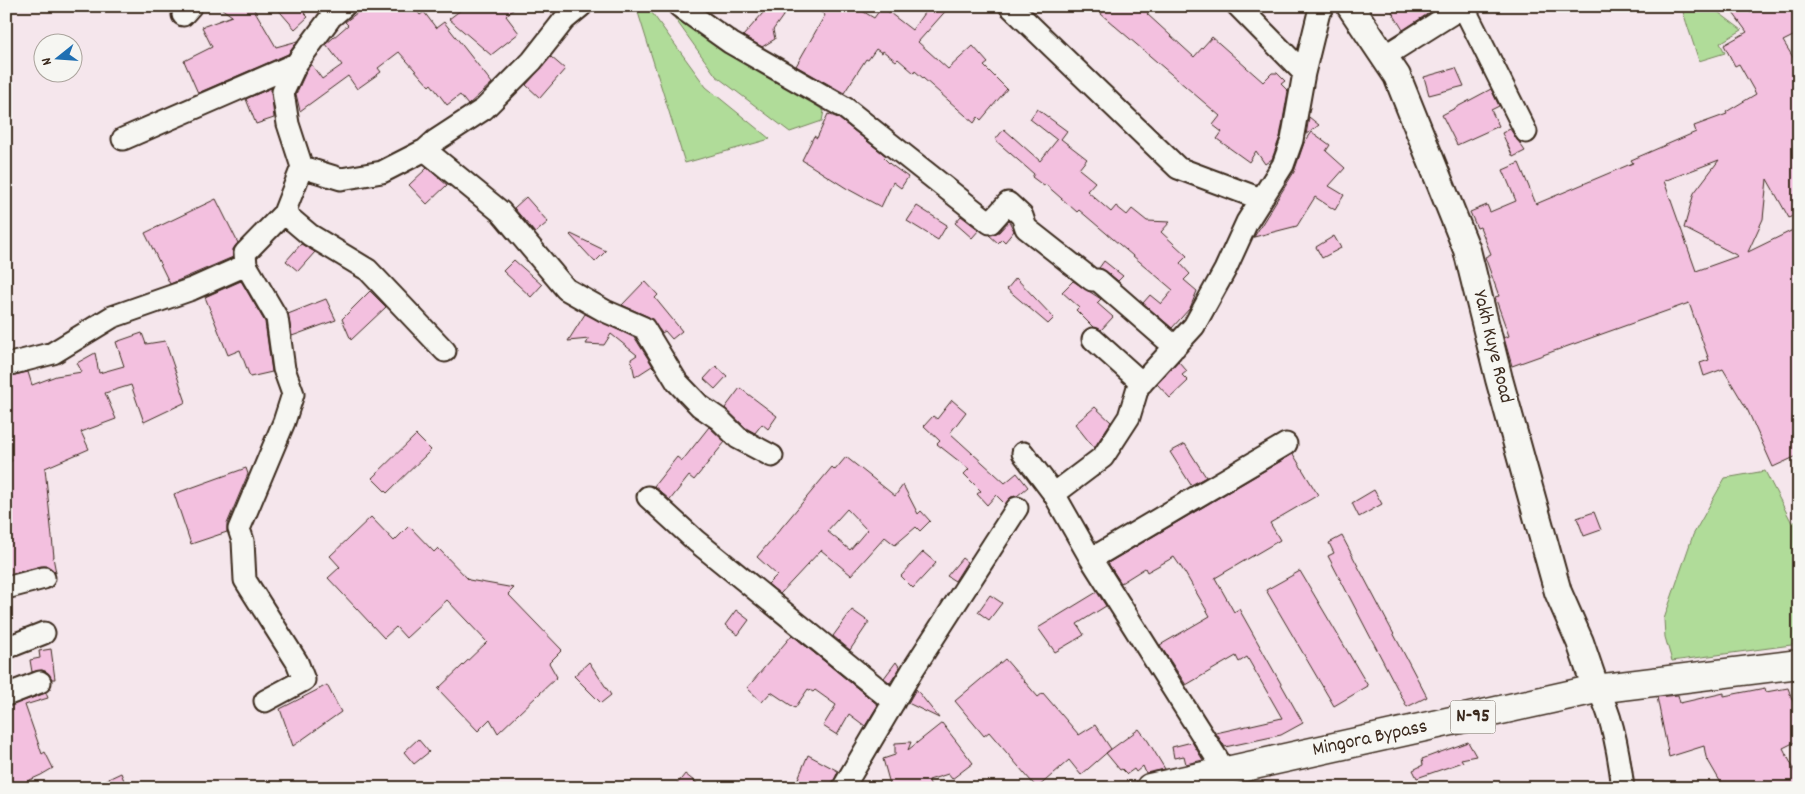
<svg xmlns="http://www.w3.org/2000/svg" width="1805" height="794" font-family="Dekko,sans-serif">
<rect width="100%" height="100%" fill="#f5e6ec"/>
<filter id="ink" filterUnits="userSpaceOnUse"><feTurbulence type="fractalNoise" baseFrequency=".02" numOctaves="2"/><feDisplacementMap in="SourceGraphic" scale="10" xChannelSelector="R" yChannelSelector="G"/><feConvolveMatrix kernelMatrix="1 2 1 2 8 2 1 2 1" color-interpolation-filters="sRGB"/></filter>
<g filter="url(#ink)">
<path fill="#b0dc99" stroke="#76835c" d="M636 6H647L706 87 770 139 685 163Z
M666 6H673L824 111 822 121 790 132 716 76Z
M1681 6H1710L1742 30 1720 43 1725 53 1699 61Z
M1765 471 1792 523 1799 520V644L1672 661 1665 637 1664 619 1693 535 1725 478Z"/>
<path fill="#f3c0df" stroke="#3b2a1e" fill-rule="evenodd" d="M218 6H252L276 47 298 41 288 54 198 93 184 61 212 47 202 27 232 16Z
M275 6H312L304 13 308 17 295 29Z
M366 6H413L420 15 424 12 436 28 444 22 492 83 468 105 460 95 447 105 431 84 429 86 399 52 378 68 381 72 357 89 348 76 300 111 296 94 307 70 311 64 322 79 342 65 326 44 348 25 345 22Z
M466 6H517L506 16 519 33 491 55 449 19Z
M769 6H790L773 30 775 39 762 47 743 36Z
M811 6H854L874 18 882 7 912 30 929 6H950L918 42 948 69 973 46 988 63 984 66 1007 89 981 120 978 117 974 123 915 71 914 73 898 59 896 61 883 51 882 53 876 49 868 60 866 59 844 93 796 66 825 15Z
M1108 6H1154L1147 14 1194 57 1212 37 1263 82 1272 73H1277L1285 81 1281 84 1288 91 1280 137 1272 159 1265 164 1256 151 1249 162 1217 139 1222 132 1213 125 1220 116 1101 14Z
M1400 6H1430L1432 11 1403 30 1392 12Z
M1728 6H1742L1751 13 1755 6H1799V33L1783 41 1799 67V212L1789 218 1767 179 1763 219 1748 252 1795 229 1799 236V455L1773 467 1748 411 1723 369 1704 376 1700 363 1709 360 1689 303 1512 366 1504 338 1509 336 1495 297 1499 296 1485 257 1491 254 1480 227 1477 228 1470 212 1487 205 1490 212 1516 201 1503 170 1519 163 1536 204 1633 163 1631 160 1696 132 1694 126 1727 114 1726 112 1756 94 1739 64 1735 66 1724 45 1747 32ZM1719 160 1694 193 1684 228 1738 256 1696 271 1664 181Z
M551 57 565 69 540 98 526 85Z
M1456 68 1464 86 1429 95 1424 77Z
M271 88 274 118 256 124 246 99Z
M1491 89 1499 106 1491 110 1499 126 1457 145 1442 115Z
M1037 109 1067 131 1061 139 1087 159 1079 169 1095 182 1087 191 1111 212 1116 206 1127 215 1132 209 1147 221 1170 222 1161 232 1187 256 1180 263 1190 274 1184 280 1197 291 1190 308 1172 328 1143 303 1150 295 1161 304 1173 290 1079 210 1077 212 1045 184 1044 186 1032 177 1034 174 995 140 1004 129 1040 161 1057 140 1030 119Z
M828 114 838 118 886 156 884 158 890 164 908 177 901 188 893 182 881 207 846 188 802 160 814 136 817 138Z
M1309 117 1319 125 1306 135Z
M1510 129 1525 151 1513 157 1502 133Z
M1312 132 1330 145 1326 151 1345 168 1329 186 1344 195 1335 210 1315 197 1297 226 1254 237 1294 172 1304 143Z
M427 168 447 185 427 204 409 185Z
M526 197 548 222 535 233 514 208Z
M216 199 238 243 233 249V257L170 284 145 233Z
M917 206 947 225 938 240 907 221Z
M961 216 979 230 972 238 955 223Z
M1009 221 1014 231 1005 242 1002 239 998 243 989 235 999 232Z
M571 234 606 251 595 262 570 235Z
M1334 236 1341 248 1322 258 1316 247Z
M301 244 315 252 298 271 286 261Z
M514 260 542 285 531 297 503 271Z
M1104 261 1123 276 1118 281 1106 271 1099 268Z
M1016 278 1054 318 1048 324 1007 289Z
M241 281 265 322 272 372 250 377 240 350 228 355 205 297Z
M645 281 658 295 655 298 682 331 672 339 665 331 662 333 649 317 622 305Z
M1073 281 1101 299 1097 303 1113 317 1101 330 1093 327 1076 310 1079 307 1062 292Z
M370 291 386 307 351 340 342 319Z
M326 299 336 320 292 336 288 314Z
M585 314 635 338 654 368 652 366 635 377 631 359 637 355 611 334 604 345 586 344 589 339 568 341Z
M142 333 146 344 165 341 186 402 144 422 131 385 105 393 116 419 81 432 89 449 45 468 54 557H53L56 573 48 566H41L6 575V463L12 461 6 444V377L28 372 32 385 56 376 82 372 77 363 95 353 99 373 124 366 116 342Z
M1178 361 1187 371 1182 375 1188 381 1170 398 1157 384Z
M716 366 727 376 715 389 704 379Z
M740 388 777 416 768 429 762 424 755 433 746 428 725 408Z
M952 400 966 412 950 433 1005 483 1017 473 1028 487 1017 496 1011 497 1005 504 996 495 987 505 977 494 981 491 964 474 969 469 937 444 940 441 924 426 933 416 937 419Z
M1095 407 1111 422 1094 448 1075 424Z
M709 427 725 442 694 480 689 476 670 500 654 486 677 457 682 461Z
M416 435 431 450 387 493 372 478Z
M1185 444 1206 477 1191 485 1170 452Z
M1293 454 1318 495 1270 523 1280 540 1215 578 1234 612 1239 609 1303 723 1281 735 1225 747 1216 733 1282 718 1247 657 1239 662 1236 656 1186 685 1160 645 1210 616 1185 573 1174 557 1147 572 1145 568 1121 583 1108 563Z
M846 457 895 496 903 485 918 514 921 511 930 521 920 531 916 527 895 545 885 537 851 575 821 550 780 594 768 584 777 575 757 557 832 467 835 470ZM847 509 867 530 850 550 827 531Z
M246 468 248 474 227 524V532L191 544 174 494Z
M1374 490 1382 504 1359 517 1352 503Z
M1594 512 1601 530 1584 536 1577 518Z
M371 517 394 541 409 526 434 552 438 548 469 580 514 588 508 594 562 650 549 663 557 677 498 733 490 719 478 731 438 689 487 642 447 600 406 638 396 627 384 638 328 578 340 567 330 556Z
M1342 536 1427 697 1407 707 1328 556 1334 553 1329 543Z
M923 552 936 563 913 588 901 576Z
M962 558 967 562 955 581 947 576Z
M1300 571 1368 686 1334 706 1266 590Z
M1097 592 1106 606 1077 624 1084 635 1055 652 1038 628Z
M990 595 1002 603 989 620 978 612Z
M736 610 749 620 738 635 725 625Z
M852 610 869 622 850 650 833 636Z
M792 635 878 705 865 726 849 714 837 735 823 726 836 705 815 690 813 692 808 689 795 708 771 692 762 702 747 688Z
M51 649 55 679H52L48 673 42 670 32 672 30 660 40 658 39 651Z
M1005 659 1038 697 1043 693 1079 735 1095 725 1111 749 1081 775 1069 760 1037 788 989 732 984 736 955 701Z
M589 662 611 695 601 703 574 676Z
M896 662 900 668 890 683 884 678Z
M327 685 341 712 293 746 280 709Z
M1765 688 1766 692 1788 688 1799 718V740L1783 748 1799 779V788H1724L1706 757 1704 746 1669 757 1657 697 1678 695 1680 703 1724 693V696Z
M916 689 939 718 908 703Z
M46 693 48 698 25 705 42 754 45 752 53 768 41 775 12 788H6V707Z
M942 723 973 763 952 779 948 774 929 780 931 788H891L883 759 895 755V743L911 742 908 750Z
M1139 729 1148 741 1165 769 1146 773 1143 766 1136 772 1134 769 1127 774 1122 769 1120 770 1106 753Z
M418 739 429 752 414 764 404 752Z
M1192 742 1203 760 1186 764 1184 756 1174 758 1172 747Z
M1468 742 1476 756 1461 759 1463 762 1417 778 1413 770 1423 765 1422 759Z
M808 755 838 771 831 788H794Z
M121 773 127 788H89Z
M685 774 703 788H674Z"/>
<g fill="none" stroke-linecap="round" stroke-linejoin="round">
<g stroke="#3b2a1e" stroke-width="25">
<path id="minor" d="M679 6 731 43 845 108 990 223 1008 203 1022 216 1026 228 1092 280H1098L1175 347
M1010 6 1178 168 1261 199
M1238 6 1304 73
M183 15 191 6
M1383 57 1456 11 1462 10 1467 14 1526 132
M123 139 296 64
M425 150 501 212 566 289 605 311 644 328 677 382 700 406 719 419 738 438 772 456
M302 167 341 179 382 172 425 150 435 141 484 109 532 61 564 20 581 6
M284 213 310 235 368 270 445 351
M246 265 277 318 284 369 293 394 284 422 239 529 243 541 245 580 297 662 304 680 265 701
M1093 339 1142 383
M6 365 53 353 112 317 192 289 246 265 245 253 284 213 302 167 288 124 283 92 296 64 331 17 344 6
M1023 453 1054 494 1103 457 1129 417 1138 387 1194 326 1225 270 1247 222 1283 165 1292 140 1304 73 1319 12 1324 6
M1054 494 1091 559 1225 771
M648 497 696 541 894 702
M1091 559 1286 444
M6 588 44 578
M6 648 44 633
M1596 689C1612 708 1620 763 1623 788
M6 695 40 682
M843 788 912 671 1017 508"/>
</g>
<g stroke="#3b2a1e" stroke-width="30">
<path id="major" d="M1350 6 1397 76 1467 250 1499 379 1558 592 1580 642 1596 689"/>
</g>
<g stroke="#3b2a1e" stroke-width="31">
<path id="highway" d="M1150 788 1596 689 1799 664"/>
</g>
<use href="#minor" stroke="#f6f6f2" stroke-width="21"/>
<use href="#major" stroke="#f6f6f2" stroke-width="26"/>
<use href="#highway" stroke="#f6f6f2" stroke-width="28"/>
</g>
</g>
<g text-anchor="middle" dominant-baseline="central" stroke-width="5" stroke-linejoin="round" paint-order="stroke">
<rect fill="#f6f6f2" stroke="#73675e" stroke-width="1" x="1450.5" y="700.5" width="45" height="33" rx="4"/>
<g font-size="19" font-weight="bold" fill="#3b2a1e">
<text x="1473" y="717">N-95</text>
</g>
<g font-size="20" fill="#3b2a1e" stroke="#f6f6f2">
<text transform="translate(1492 347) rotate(76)">Yakh Kuye Road</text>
<text transform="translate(1370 739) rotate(-12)">Mingora Bypass</text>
</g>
</g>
<rect width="1805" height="794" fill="none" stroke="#f6f6f2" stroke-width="25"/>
<rect x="12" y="12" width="1780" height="769" fill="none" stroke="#3b2a1e" stroke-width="2" filter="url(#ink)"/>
<g transform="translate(58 58) rotate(253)"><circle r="24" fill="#f6f6f2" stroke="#aba49d"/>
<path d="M0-4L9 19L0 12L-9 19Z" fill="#1f6fb2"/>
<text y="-8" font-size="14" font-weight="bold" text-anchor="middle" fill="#3b2a1e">N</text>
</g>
</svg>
